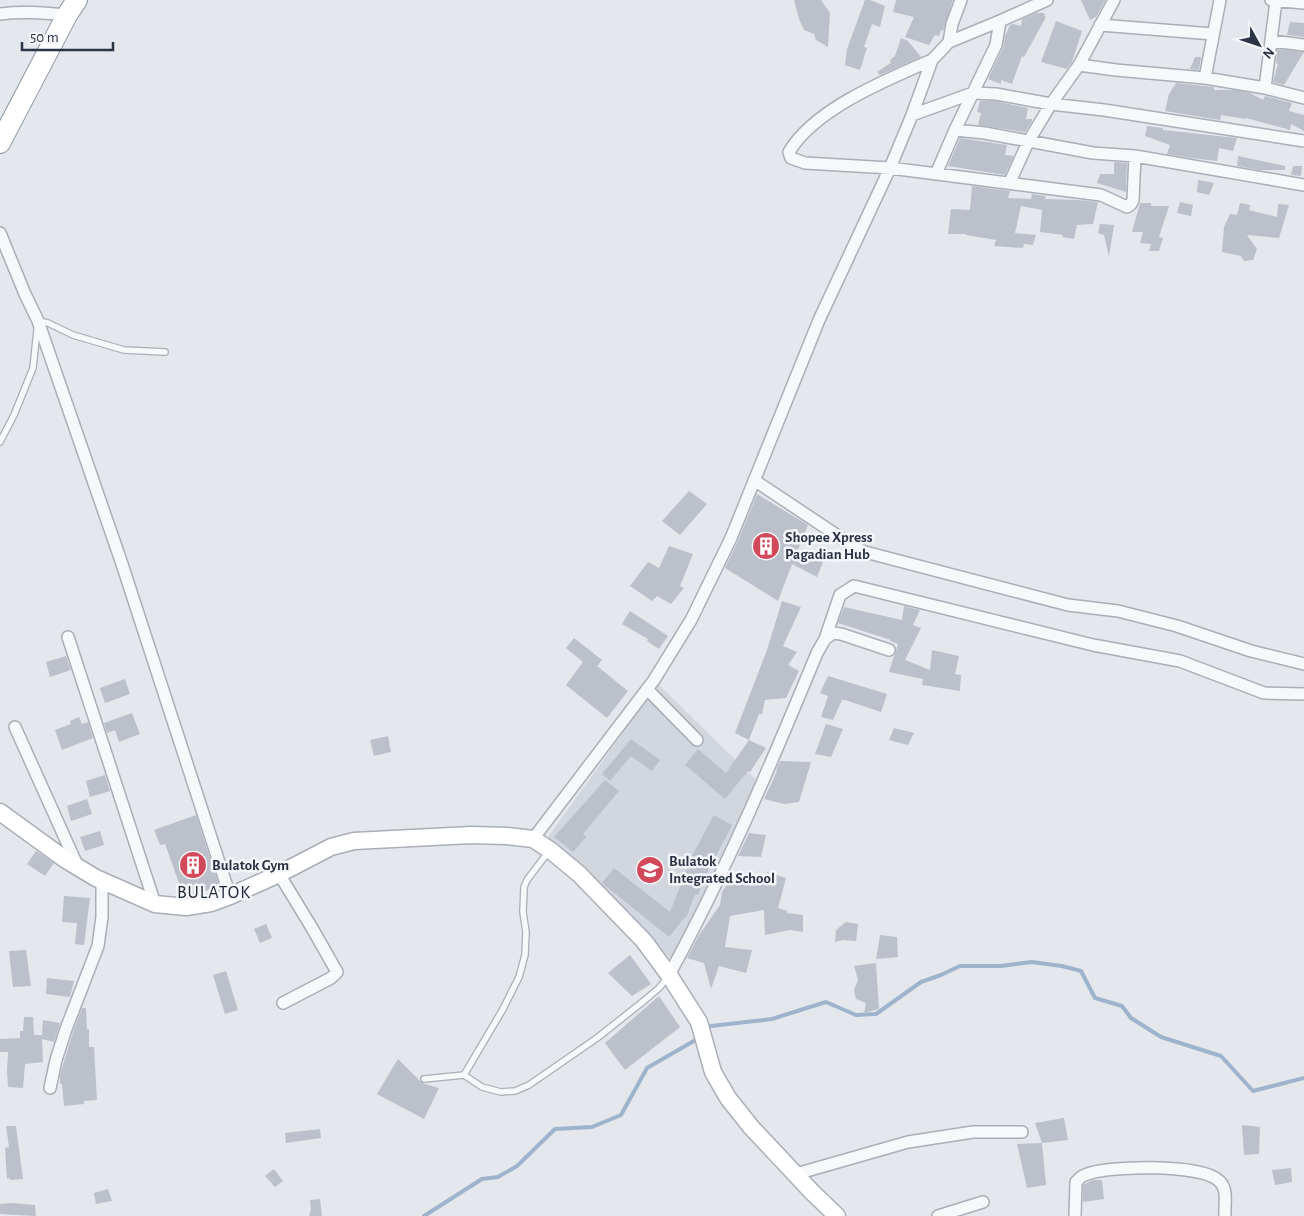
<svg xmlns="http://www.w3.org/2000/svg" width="1304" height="1216" font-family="'Alegreya Sans',sans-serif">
<rect width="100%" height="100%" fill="#e4e7ec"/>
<path fill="#d2d6de" d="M658 684 758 782 673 961 617 902 548 837Z"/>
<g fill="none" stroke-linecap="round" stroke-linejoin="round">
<path stroke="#9fb4cc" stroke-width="4" d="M711 1026 772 1019 826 1002 856 1015 876 1014 921 982 941 975 960 966H1001L1032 962 1062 966 1081 971 1095 998 1122 1006 1131 1018 1161 1037 1221 1056 1253 1091 1304 1078
M424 1216 482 1179 498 1177 517 1166 555 1129 592 1127 621 1115 647 1068 699 1038"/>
</g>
<path fill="#bbc0ca" d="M794 0H821L830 13 828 47 816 40 814 34 804 30 799 19Z
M865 0H870L885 6 880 27 872 24 864 47 867 48 860 70 845 65 847 49Z
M896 0H953L943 31 941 30 939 36 935 35 929 45 905 37 914 17 893 12Z
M1081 0H1105V1L1096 17 1090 20Z
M1036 13H1045L1044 16 1046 17 1024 57 1022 56 1012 84 1001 80V84L988 79 1003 48 1005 36 1010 25 1013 24 1021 26 1022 19Z
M1056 21 1082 31 1072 62 1067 69 1041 62Z
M1290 22 1304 23V37L1287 35Z
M901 38 908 41 921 57 880 75 877 72 891 63 890 60 895 56Z
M1277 49 1304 52 1284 85 1273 82 1278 64 1276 63Z
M1195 57H1201L1199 70 1190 69Z
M1176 83 1214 87V90H1234L1250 93 1263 100 1265 96 1292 103 1289 111 1304 115V131L1291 124 1290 130 1246 118V119L1221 115 1220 120 1165 111 1169 94Z
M980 101H995L1028 108 1026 119H1032V121L1025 132 978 125 981 113 977 112Z
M1147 126 1163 128V130L1237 138 1233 151 1219 148 1217 161 1191 158 1167 154 1170 145 1145 136Z
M960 138 1007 145 1005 155 1014 156 1005 175 948 166Z
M1238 156 1285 166V170H1259L1237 166Z
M1114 162 1127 163 1126 192 1097 183 1100 174H1114Z
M1293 166H1302L1301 176 1291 175Z
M1198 180 1214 183 1209 195 1197 192Z
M972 186 1010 191 1008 198 1031 199 1032 194 1046 196 1045 199 1079 200 1098 202 1093 224 1077 225 1074 239 1062 237 1063 235 1040 232 1042 210 1021 206 1015 233 1036 235 1033 245 1024 244 1023 248 994 246 996 240 966 235V234H948L951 209 970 210Z
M1180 202 1193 205 1191 216 1177 213Z
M1140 203H1151V206H1169L1159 237 1163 238 1159 251H1149L1151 244 1140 243 1143 232H1132Z
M1240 203 1250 205 1249 210 1277 217 1278 204 1289 205 1279 238 1247 235 1257 249 1253 260 1244 261 1241 256 1222 252 1224 227 1230 214 1237 215Z
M1100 224 1114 225 1109 257 1104 235 1098 233Z
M689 491 707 504 680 535 662 521Z
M757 494 808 525 797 552 823 562 817 577 792 564 778 601 725 568 738 541Z
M669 546 693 554 680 586 684 588 671 604 657 596 652 601 630 586 648 562 659 568Z
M782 601 801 607 783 646 797 652 788 665 799 671 786 698 765 700 762 714H759L749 740 735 733 767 650Z
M904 606 920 610 913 625 921 628 905 660 930 670 932 650 959 656 955 674 961 675 960 691 922 685 923 679 889 672 898 644 890 641 891 640 838 623 844 607 902 620Z
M630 611 668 636 659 649 647 641 648 639 622 624Z
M574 638 602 660 597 666 628 691 607 718 566 685 583 662 566 648Z
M66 656 71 670 50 677 46 662Z
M828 676 887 694 881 712 845 700H842L833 720 821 717 828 696 820 693Z
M125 679 130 694 105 703 100 688Z
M132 713 140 734 119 742 115 730 107 733 104 723Z
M79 717 82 724 88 722 93 738 62 750 55 730 71 724 70 721Z
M826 724 843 729 831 757 815 754Z
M894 728 914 733 908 745 889 740Z
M388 736 391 752 374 756 370 740Z
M631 739 660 760 652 771 631 756 610 781 602 774Z
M749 740 766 748 750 772 748 771 725 799 685 765 698 749 726 773Z
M780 761 811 762 799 802 784 804 764 799 777 771 776 770Z
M105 775 110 791 90 797 86 781Z
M605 780 619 791 583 834 586 837 573 852 554 837Z
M87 799 92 814 71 821 67 806Z
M196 815 219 886 192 896 184 897 165 844 160 845 154 830Z
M714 815 732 825 715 858 714 857 698 895 695 894 686 918 685 917 669 937 602 883 614 868 670 912 692 856Z
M100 831 104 845 85 851 80 837Z
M749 833 766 835 761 857 738 856Z
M36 851 54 863 45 876 27 864Z
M767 872 786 878 778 908 787 911V913L803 915V932L790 930 765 935 764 910 730 916 725 947 752 950 746 973 719 966 711 989 704 963 687 958 699 935 720 905 722 892 733 875 766 878Z
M64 896 90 898 84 945 75 944 77 923 62 922Z
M846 922 858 924 856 941 843 940 835 942 836 930Z
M266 924 272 938 260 943 254 929Z
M880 935 897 937 898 957 876 959Z
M26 950 31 986 13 987 9 951Z
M630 955 651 984 632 996 608 973Z
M876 963 879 1009 864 1013 866 1003 856 999 854 990 858 980 854 966Z
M226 971 238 1010 225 1014 213 975Z
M47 978 74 981 70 997 46 994Z
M659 996 680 1027 625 1070 605 1043Z
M82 1008H86L87 1029H89V1047H94L97 1100 84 1101V1104L64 1106 62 1084H60V1075L73 1032Z
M24 1017H33L34 1035H42L43 1020 60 1023 54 1042 42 1039 43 1062 25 1064 23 1088 8 1087 7 1071 8 1052H0V1039L20 1038V1031H23Z
M398 1059 422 1083 439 1088 424 1119 377 1094Z
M1064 1118 1068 1140 1042 1143 1035 1123Z
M1242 1125 1260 1127 1259 1154 1244 1155Z
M6 1126H16L23 1179 10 1180V1178L7 1179 5 1148 9 1147Z
M320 1129 321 1138 286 1143 285 1133Z
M1042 1143 1046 1185 1027 1188 1017 1144Z
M1291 1168 1292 1182 1275 1185 1272 1170Z
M274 1169 283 1181 275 1187 265 1176Z
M1093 1180H1102L1104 1199 1083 1202V1185Z
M108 1189 112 1201 96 1204 94 1193Z
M320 1199 322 1216H309L311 1210 310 1200Z
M11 1203 35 1205 36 1216 0 1214V1204Z"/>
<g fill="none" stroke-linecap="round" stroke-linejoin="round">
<g stroke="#a9aeb7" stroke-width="8">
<path id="lane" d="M0 442 14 415 33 368 38 321 48 323 73 335 124 350 165 352
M464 1075 503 1009 519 977 525 955 526 932 523 912 524 887 527 880 549 851
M424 1079 464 1075 482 1087 501 1092 515 1091 529 1085 597 1038 645 1000 659 988 667 978"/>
</g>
<g stroke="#a9aeb7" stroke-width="14">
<path id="street" d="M1271 0 1304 3
M0 14C23 11 44 13 67 15
M1000 21 1047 0
M1100 25 1213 34
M1272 41 1304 45
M932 60C888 79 814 109 789 152L791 158 805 163 890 168 1101 195 1127 207 1131 204 1133 200 1135 156
M1079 65 1116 70 1205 78 1265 88 1304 98
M1205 78 1220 0
M1265 88 1276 1
M912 115 973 93 996 94 1051 104 1104 110 1304 141
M955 130 985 133 1093 153 1135 156 1304 185
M936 174 955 130 996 45 1000 21 949 42
M1010 182 1028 142 1051 104 1079 65 1114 0
M0 233 25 294 38 321 122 564 230 896
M754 480 856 548 865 552 1068 605 1118 611 1177 626 1251 651 1304 664
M68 637 155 904
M825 639 840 595 854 586 1093 645 1180 661 1264 693 1304 694
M647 689 697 740
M15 727 78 867
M533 839 654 680 691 620 731 538 819 320 890 168 912 115 932 60 949 42 952 24 961 0
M279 874 312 928 337 972 331 978 283 1003
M669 975C726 871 772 762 817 653L825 639 833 633 841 634 889 650
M50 1088 56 1060 66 1029 98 946 102 917V880
M796 1174 908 1142 973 1132H1022
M938 1216 983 1202
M1075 1216 1076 1182C1079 1179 1081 1176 1085 1175 1107 1165 1200 1164 1218 1180 1229 1188 1224 1204 1225 1216"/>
</g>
<g stroke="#a9aeb7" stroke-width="19">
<path id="secondary" d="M0 812 66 860 96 878 155 904 186 907 211 903 230 896 279 874 331 847 354 841 471 835 507 836 533 839 550 850 579 874 644 941 669 975 699 1022 713 1072 728 1098 751 1127 812 1192 837 1216"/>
</g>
<g stroke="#8b94a3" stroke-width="22">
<path id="highway" d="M0 143 67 15 77 0"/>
</g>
<use href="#lane" stroke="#f7f8fa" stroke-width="5.5"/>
<use href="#street" stroke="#f7f8fa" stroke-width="11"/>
<use href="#secondary" stroke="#fff" stroke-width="16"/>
<use href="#highway" stroke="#fff" stroke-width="20"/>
</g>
<defs>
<g id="building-disc" transform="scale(1.4375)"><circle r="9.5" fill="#d1495b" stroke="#f4f6f9"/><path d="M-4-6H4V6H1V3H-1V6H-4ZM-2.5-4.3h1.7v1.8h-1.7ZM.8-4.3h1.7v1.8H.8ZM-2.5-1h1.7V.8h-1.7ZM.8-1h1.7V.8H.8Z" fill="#fff"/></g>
<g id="school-disc" transform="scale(1.4375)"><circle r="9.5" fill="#d1495b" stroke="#f4f6f9"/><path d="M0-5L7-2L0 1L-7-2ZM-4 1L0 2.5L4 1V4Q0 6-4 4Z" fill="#fff"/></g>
</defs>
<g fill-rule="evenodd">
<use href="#building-disc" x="766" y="546"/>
<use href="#building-disc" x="193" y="865"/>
<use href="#school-disc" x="650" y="870"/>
</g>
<g text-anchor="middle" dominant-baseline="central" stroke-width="5" stroke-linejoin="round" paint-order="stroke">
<g font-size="15" font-weight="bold" fill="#2b3445" stroke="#f4f6f9" text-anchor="start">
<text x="785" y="537">Shopee Xpress<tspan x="785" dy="17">Pagadian Hub</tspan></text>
<text x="669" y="861">Bulatok<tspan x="669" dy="17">Integrated School</tspan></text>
<text x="212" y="865">Bulatok Gym</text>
</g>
<g font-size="18" letter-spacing="1" fill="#1d2536" stroke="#f4f6f9">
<text x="214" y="893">BULATOK</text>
</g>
</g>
<g transform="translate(1259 45) rotate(130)" stroke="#f4f6f9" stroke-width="4" paint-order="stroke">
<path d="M0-4L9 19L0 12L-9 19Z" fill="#2b3445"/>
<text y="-8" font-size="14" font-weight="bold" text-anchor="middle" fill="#2b3445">N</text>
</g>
<path d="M22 42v8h91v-8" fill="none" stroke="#2b3445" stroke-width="2.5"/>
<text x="30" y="42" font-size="15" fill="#2b3445" stroke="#f4f6f9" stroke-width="4" paint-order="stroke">50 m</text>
</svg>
